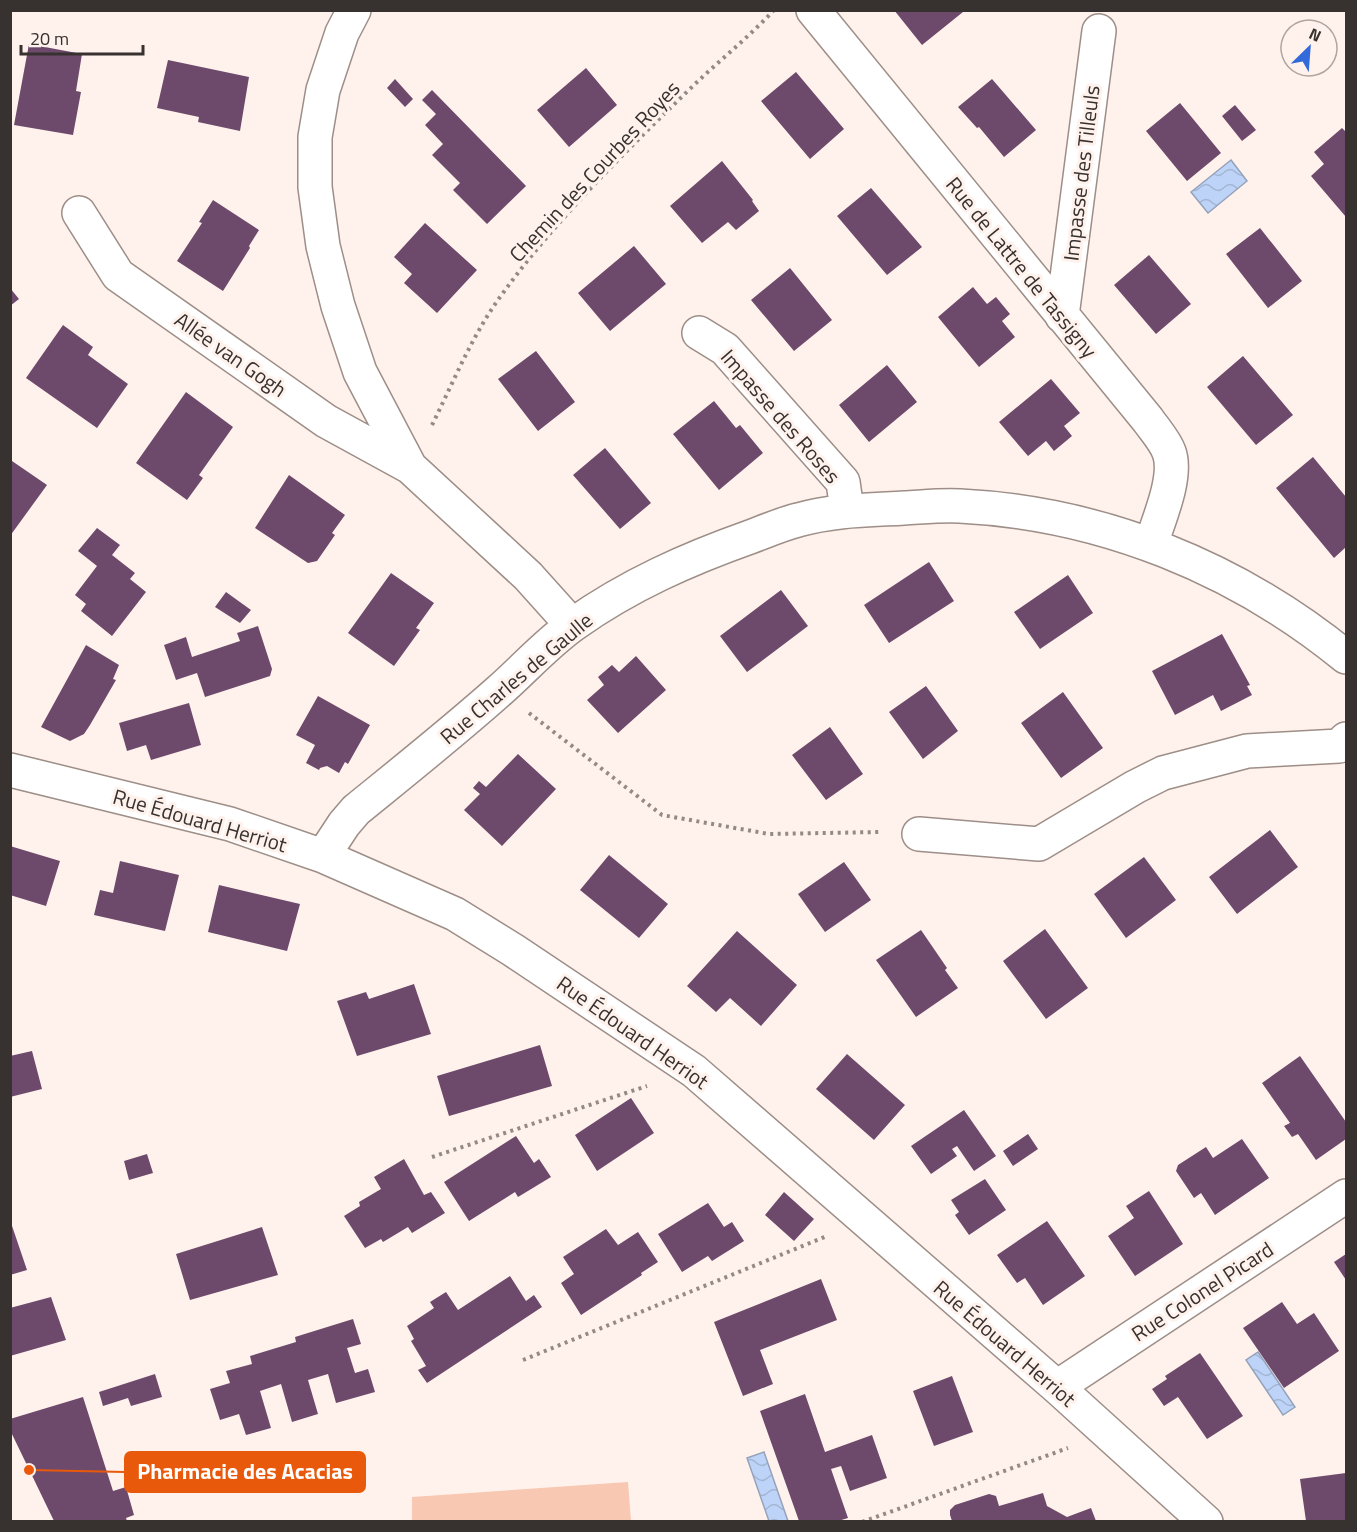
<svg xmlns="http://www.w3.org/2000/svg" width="1357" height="1532" font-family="'Titillium Web',sans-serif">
<defs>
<pattern id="water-waves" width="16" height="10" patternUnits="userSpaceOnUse" patternTransform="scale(1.5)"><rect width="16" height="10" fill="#bdd3f7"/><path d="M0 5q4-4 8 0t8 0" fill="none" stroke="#a3b6d4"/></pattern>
</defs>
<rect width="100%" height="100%" fill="#fff2ec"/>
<path fill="#f9c8b2" d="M628 1482 631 1521H412V1497Z"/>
<path fill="url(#water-waves)" stroke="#95a2bb" stroke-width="1.5" d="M1231 160 1247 181 1208 213 1191 192Z
M1258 1352 1295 1407 1283 1415 1246 1360Z
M764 1452 788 1521H769L747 1458Z"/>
<path fill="#6d4a6c" d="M894 10H962L963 12 922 45Z
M29 44 82 54 76 91 81 92 73 135 14 125Z
M168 60 249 77 240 131 198 122 199 117 157 108Z
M586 68 617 105 569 147 537 110Z
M796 72 844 129 810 159 761 101Z
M395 79 413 99 405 107 387 88Z
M992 79 1036 130 1004 157 979 127 977 128 958 107Z
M432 90 526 186 487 224 453 190 460 183 432 155 443 144 425 125 436 114 422 100Z
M1180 103 1221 153 1187 181 1146 131Z
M1235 105 1256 130 1242 141 1222 116Z
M1342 128 1346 132V217L1311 176 1324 164 1314 152Z
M722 161 753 200 752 201 759 211 736 230 728 222 702 243 670 206Z
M871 188 922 247 887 275 837 216Z
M213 200 259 230 249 246 250 248 223 291 177 261 202 223 199 222Z
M425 223 477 270 437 313 404 283 412 274 394 257Z
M1260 228 1302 281 1268 308 1226 254Z
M634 246 666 284 610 331 578 293Z
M1149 255 1191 304 1156 334 1114 285Z
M790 268 832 320 794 351 751 300Z
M973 287 987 304 996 297 1010 314 1002 321 1015 337 979 367 938 317Z
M10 288 19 299 10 306Z
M63 325 93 347 88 355 128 384 97 428 26 378Z
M536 351 575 402 538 431 498 379Z
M1243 356 1293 415 1256 445 1207 387Z
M887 365 917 402 869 442 839 405Z
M1051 379 1080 413 1064 426 1072 436 1054 451 1046 441 1028 456 999 422Z
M186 392 233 427 199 475 203 478 187 500 136 463Z
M714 401 736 428 740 425 763 453 719 490 673 434Z
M605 448 651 503 620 529 573 475Z
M1313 457 1346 497V547L1334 558 1276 488Z
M12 461 47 485 10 536V463Z
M289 475 345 515 332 533 335 535 317 561 308 563 255 528Z
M97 528 120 545 112 555 135 573 130 579 146 592 112 636 81 611 86 604 75 595 97 566 78 551Z
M929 562 954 601 889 643 864 605Z
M391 573 434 603 416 628 420 630 394 666 348 633Z
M1068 575 1093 613 1040 649 1014 612Z
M781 590 808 626 747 672 720 636Z
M226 592 251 610 240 623 215 607Z
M258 626 272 669 270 676 205 697 197 673 176 680 164 645 186 637 192 657 240 641 237 633Z
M1222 634 1250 685 1247 686 1252 695 1221 711 1213 695 1175 715 1152 671Z
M86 645 119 665 113 679 116 680 90 725 84 734 70 741 41 727Z
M636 656 666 690 618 733 587 700 604 685 598 677 612 665 619 672Z
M926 686 958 731 923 759 889 712Z
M1063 692 1103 748 1061 778 1021 723Z
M318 696 370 725 348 764 345 762 339 773 327 766 320 768 319 770 306 763 315 745 296 735Z
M189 703 201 745 151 760 146 745 127 751 119 723Z
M830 727 863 774 826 800 792 755Z
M518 754 556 789 502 846 464 810 480 794 473 788 479 781 486 787Z
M1270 830 1298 867 1237 914 1209 877Z
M10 846 60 861 46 906 10 895Z
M609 855 668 904 639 938 580 890Z
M1144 857 1176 900 1126 938 1094 894Z
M120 861 179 875 165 931 94 915 100 890 113 893Z
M844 862 871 900 825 932 798 894Z
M219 885 300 904 287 951 208 932Z
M1045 929 1088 988 1046 1019 1003 961Z
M921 930 947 968 945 970 958 988 916 1017 876 960Z
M737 931 797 985 761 1026 730 998 716 1012 687 986Z
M414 984 431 1034 357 1056 337 1001 366 992 369 999Z
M540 1045 552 1086 449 1116 437 1076Z
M32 1051 42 1089 10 1097V1056Z
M847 1054 905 1105 874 1140 816 1089Z
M1300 1056 1346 1122V1139L1316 1160 1298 1134 1292 1137 1284 1126 1290 1123 1262 1083Z
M631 1098 654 1133 597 1171 575 1135Z
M964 1110 996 1156 974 1171 957 1146 952 1149 957 1156 931 1174 911 1146Z
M1028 1134 1038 1149 1013 1166 1003 1151Z
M516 1136 534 1163 539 1159 551 1177 518 1197 515 1192 469 1221 444 1182Z
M1242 1139 1269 1178 1215 1215 1201 1193 1194 1198 1176 1171 1178 1165 1206 1147 1213 1158Z
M147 1154 153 1173 129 1180 124 1161Z
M404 1159 424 1195 431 1192 445 1213 412 1233 408 1227 383 1242 381 1239 365 1248 344 1216 360 1206 359 1202 381 1189 374 1177Z
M985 1179 1006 1210 969 1235 955 1215 959 1212 951 1200Z
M1149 1191 1183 1244 1135 1276 1108 1236 1134 1218 1126 1206Z
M784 1192 814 1219 794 1241 765 1215Z
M708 1203 724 1227 732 1222 744 1241 712 1261 708 1256 682 1272 658 1234Z
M10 1220 27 1270 10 1275Z
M1047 1221 1085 1276 1043 1305 1025 1278 1017 1283 997 1255Z
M262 1227 278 1275 190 1300 176 1254Z
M606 1229 618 1245 638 1232 658 1262 641 1273 642 1275 581 1315 561 1283 574 1274 563 1257Z
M1346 1254V1280L1334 1262Z
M510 1276 526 1301 534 1295 542 1307 427 1383 418 1370 426 1366 411 1341 414 1339 407 1326 434 1308 430 1302 446 1292 458 1310Z
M821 1279 837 1320 760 1350 773 1384 743 1396 714 1322Z
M51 1297 66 1340 10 1356V1308Z
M1282 1302 1297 1324 1314 1313 1339 1351 1284 1388 1243 1328Z
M353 1319 361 1344 347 1348 355 1373 368 1369 375 1392 336 1403 328 1374 308 1380 318 1414 292 1422 281 1384 260 1391 271 1428 246 1435 239 1414 220 1420 210 1389 230 1383 226 1371 252 1364 250 1356 296 1342 295 1337Z
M1200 1353 1243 1416 1207 1439 1178 1397 1164 1406 1152 1389 1167 1379 1165 1376Z
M155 1374 162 1397 131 1406 128 1398 103 1406 99 1392Z
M952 1376 973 1432 934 1446 913 1391Z
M805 1394 825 1452 872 1435 887 1478 850 1491 841 1466 831 1469 848 1518 838 1521H799L760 1411Z
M83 1397 113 1491 126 1487 134 1515 126 1518 127 1521H54L10 1430V1419Z
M1346 1473V1521H1306L1300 1479Z
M1043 1493 1047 1506 1067 1517 1091 1508 1096 1521H952L950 1515V1510L955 1505 989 1494 996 1496 999 1506Z"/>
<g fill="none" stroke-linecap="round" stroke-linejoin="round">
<g stroke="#9d8e87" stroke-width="36">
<path id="minor" d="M354 10 342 33 323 90 315 137V187L323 246 338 306 360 372 410 467 528 576 572 625
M813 10 1148 420C1155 430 1165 441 1169 452 1178 476 1159 519 1151 544
M79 213 118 275 326 421 410 467
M1062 316 1099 31
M699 333 725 349 843 482 847 510
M10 770 230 824 323 856 455 914 513 950 694 1071 1057 1387 1206 1522
M919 834 1039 844 1135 787 1163 773 1247 751 1339 746 1346 739
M323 856 344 824 356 810C404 771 453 732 499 691 524 669 547 643 574 624 629 585 688 559 750 537 766 531 782 524 798 520 833 510 868 510 904 508 923 507 942 505 960 506 1102 513 1237 568 1346 657
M1057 1387 1346 1196"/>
</g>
<path stroke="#938a86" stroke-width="4" stroke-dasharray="3 4.5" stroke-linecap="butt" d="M432 425C454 381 473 333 503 293 558 217 627 150 694 85 720 60 749 37 774 10
M529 713 662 815 769 834 881 832
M432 1157 647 1086
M523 1360 827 1236
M862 1522 1068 1448"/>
<use href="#minor" stroke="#fff" stroke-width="33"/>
</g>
<g text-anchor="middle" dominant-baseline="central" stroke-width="6" stroke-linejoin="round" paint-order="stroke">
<g font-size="21" fill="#37312f" stroke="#fff2ec">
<text transform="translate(594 171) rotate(-47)">Chemin des Courbes Royes</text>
<text transform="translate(1081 173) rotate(-83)">Impasse des Tilleuls</text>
<text transform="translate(1022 267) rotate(51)">Rue de Lattre de Tassigny</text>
<text transform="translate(231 354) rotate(35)">Allée van Gogh</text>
<text transform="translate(781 416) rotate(49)">Impasse des Roses</text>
<text transform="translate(516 678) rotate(-40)">Rue Charles de Gaulle</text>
<text transform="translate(200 820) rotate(16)">Rue Édouard Herriot</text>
<text transform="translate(633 1032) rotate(35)">Rue Édouard Herriot</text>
<text transform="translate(1202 1291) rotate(-33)">Rue Colonel Picard</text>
<text transform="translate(1005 1343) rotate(41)">Rue Édouard Herriot</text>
</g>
</g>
<path fill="none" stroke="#e8590c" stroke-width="2" d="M29 1470L125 1472"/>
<circle fill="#e8590c" stroke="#fff2ec" stroke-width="2" cx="29" cy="1470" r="6"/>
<rect fill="#e8590c" stroke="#e8590c" stroke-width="2" x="125" y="1452" width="240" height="40" rx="6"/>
<g font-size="22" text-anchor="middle" font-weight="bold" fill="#fff">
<text x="245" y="1479">Pharmacie des Acacias</text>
</g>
<rect width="1357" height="1532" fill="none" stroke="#37312f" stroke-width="24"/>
<g transform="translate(1309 48) rotate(25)"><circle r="28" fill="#fff2ec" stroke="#afa5a0" stroke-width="1.5"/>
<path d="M0-4.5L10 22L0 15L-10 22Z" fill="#326ad9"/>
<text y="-9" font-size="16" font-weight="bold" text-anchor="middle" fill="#37312f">N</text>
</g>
<path d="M21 45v9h122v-9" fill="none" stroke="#37312f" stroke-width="3"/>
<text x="30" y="45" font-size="18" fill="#37312f" stroke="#fff2ec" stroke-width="4.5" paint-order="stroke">20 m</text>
</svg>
